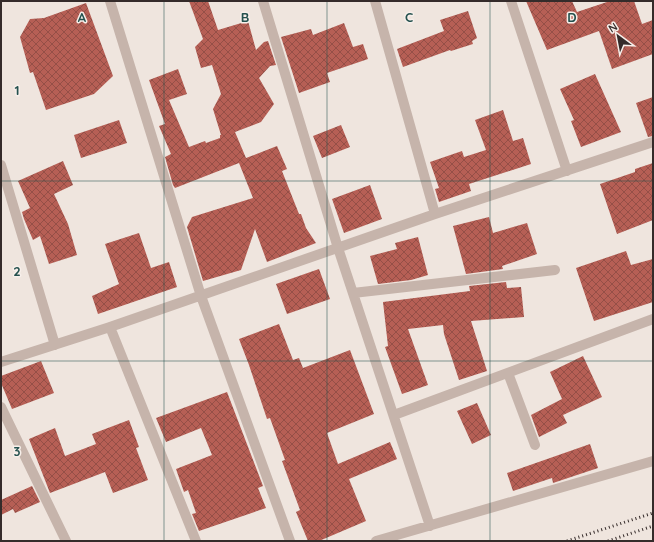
<svg xmlns="http://www.w3.org/2000/svg" width="654" height="542" font-family="Quicksand,sans-serif">
<defs>
<pattern id="building-cross-hatch" width="8" height="8" patternUnits="userSpaceOnUse"><rect width="8" height="8" fill="#b65f55"/><path d="M0 0l8 8M0 8l8-8" fill="none" stroke="#954f47"/></pattern>
</defs>
<rect width="100%" height="100%" fill="#efe5de"/>
<path fill="url(#building-cross-hatch)" d="M189 1H208L218 30 248 21 256 50 264 42 268 41 276 65 270 66 259 78 274 104 261 122 235 132 246 158 277 146 287 169 282 171 299 214H301L306 228 316 243 267 262 255 229 241 270 203 281 187 227 192 217 253 198 239 163 175 188 173 185 165 157 171 154 159 126 165 124 149 80 178 69 187 94 169 100 189 147 205 141 206 143 220 138V135H221L213 109 221 94 212 65 201 68 195 47 203 39Z
M526 1H572L577 12 610 1H634L642 24 653 20V54L612 69 599 31 547 50Z
M86 3 113 76 94 94 46 110 33 72 30 73 20 37 30 19 44 18Z
M468 11 477 38 472 41 473 44 451 51 450 50 403 67 397 49 444 31 440 20Z
M344 23 353 47 363 44 368 59 327 73 330 82 299 93 281 37 311 29 313 35Z
M595 74 621 132 581 147 571 121 574 120 560 89Z
M653 97V136L648 137 636 103Z
M503 110 513 141 523 138 531 164 469 184 471 191 439 202 435 189 439 188 430 162 462 151 464 157 486 150 475 120Z
M119 120 127 143 81 158 74 135Z
M341 125 350 147 322 158 313 136Z
M63 161 73 185 54 194 68 224 77 255 49 264 40 236 33 240 24 219 22 212 30 208 18 181Z
M653 163V220L617 234 600 184 635 172V169Z
M370 185 382 219 344 233 332 199Z
M489 217 493 233 527 223 537 254 502 266 503 269 466 274 453 226Z
M139 233 151 268 169 262 177 287 98 314 92 296 119 284 105 244Z
M418 237 428 275 411 280 378 284 370 256 397 249 395 243Z
M626 251 631 265 653 259V302L594 321 576 268Z
M319 269 330 299 287 314 276 284Z
M506 282 507 288 521 287 524 317 471 321 487 371 459 380 444 334 443 325 408 329 428 385 402 394 385 347 388 346 383 302 470 291 469 286Z
M279 324 293 360 299 358 303 368 350 350 374 414 327 433 338 464 390 442 397 459 349 479 366 521 319 541H308L296 512 300 510 282 461 285 460 270 418 267 419 249 365 239 339Z
M583 356 602 397 563 415 567 423 539 437 531 415 562 399 550 372Z
M41 361 54 393 12 409 1 383V376Z
M227 392 263 486 258 488 266 508 199 531 192 514 196 513 188 490 184 492 176 469 212 455 201 428 166 442 156 418Z
M477 403 491 435 472 444 457 411Z
M129 420 139 447 136 448 148 480 113 493 105 472 50 493 29 439 55 428 65 456 96 444 92 434Z
M590 444 598 468 553 483 552 478 513 491 507 473Z
M32 486 40 502 15 513 13 509 1 515V500Z"/>
<g fill="none" stroke-linecap="round" stroke-linejoin="round">
<path stroke="#c6b4ab" stroke-width="10" d="M110 1 201 296 290 541
M263 1 338 248 430 526
M375 1 435 214
M511 1 567 171
M1 165 55 345
M353 293 555 270
M110 327 196 541
M1 362 110 327 435 214 653 142
M508 373 535 445
M1 407 66 541
M394 415 653 319
M376 541 653 461"/>
<path stroke="#352b2a" stroke-width="3" stroke-dasharray="1 3" stroke-linecap="butt" d="M567 541 653 513
M608 541 653 526"/>
</g>
<path fill="none" stroke="#24514e" stroke-width="1" stroke-opacity="0.55" d="M164 1V541M327 1V541M490 1V541M1 181H653M1 361H653"/>
<g font-size="13" text-anchor="middle" font-weight="bold" fill="#24514e" stroke="#f7efea" stroke-width="3" stroke-linejoin="round" paint-order="stroke">
<text x="82" y="22">A</text>
<text x="245" y="22">B</text>
<text x="409" y="22">C</text>
<text x="572" y="22">D</text>
<text x="17" y="95">1</text>
<text x="17" y="276">2</text>
<text x="17" y="456">3</text>
</g>
<rect width="654" height="542" fill="none" stroke="#352b2a" stroke-width="4"/>
<g transform="translate(618 36) rotate(328)" stroke="#f7efea" stroke-width="3" paint-order="stroke">
<path d="M0-3L7 15L0 10L-7 15Z" fill="#352b2a"/>
<text y="-6" font-size="11" font-weight="bold" text-anchor="middle" fill="#352b2a">N</text>
</g>
</svg>
